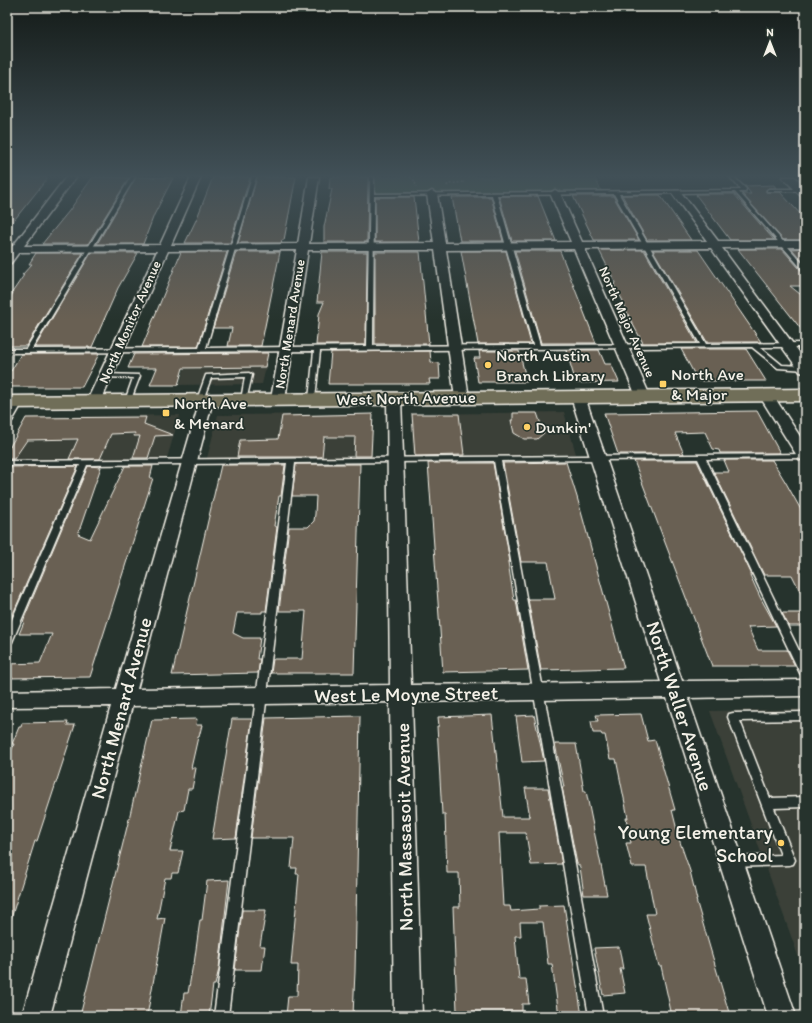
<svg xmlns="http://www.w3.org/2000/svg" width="812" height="1023" font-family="Itim,sans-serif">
<rect width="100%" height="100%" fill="#26332d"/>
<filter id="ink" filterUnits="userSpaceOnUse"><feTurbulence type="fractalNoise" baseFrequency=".025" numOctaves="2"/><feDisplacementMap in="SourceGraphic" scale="8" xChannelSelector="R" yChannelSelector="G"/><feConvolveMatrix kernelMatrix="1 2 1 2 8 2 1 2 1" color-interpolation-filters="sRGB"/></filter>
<g filter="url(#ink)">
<path fill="#3a4038" d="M270 351 262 384 179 385 190 352Z
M564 412 576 454 413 457 411 414Z
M373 414 372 457 207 458 218 415Z
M180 415 167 458 7 460V449L26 417Z
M805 709V975L710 711Z"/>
<path fill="#526d53" stroke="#a3af9e" d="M374 177H594L602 192 376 194 374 193Z"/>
<path fill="#696052" stroke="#f4f1e8" d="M13 177H47L46 179H47L7 229V183Z
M94 177 129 178 88 244H42L69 211 92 178Z
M136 177 173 178 154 215 143 244H97Z
M213 177H250L230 243H185L197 218Z
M257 177H296L284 240H282L281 243H238Z
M330 177H368L367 242H324V227L332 189H329Z
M774 185 776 188H768L766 190V192H780L804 218H803L805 220V240H783L742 194H751L745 186Z
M697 194H734L774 240H730L696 195Z
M622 195H660L691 240H647Z
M499 196H538L556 241H512Z
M573 196H613L639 240H594Z
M375 197H414L419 242H375Z
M452 197H491L503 241H460Z
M805 248V264L792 249Z
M738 249H782L799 268 805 275V286H790L805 298V334Z
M599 250H644L697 343H643L631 321 622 301H623L614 285 615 282Z
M653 250H698L761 342H707Z
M461 251H506L531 344H478Z
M515 251H560L596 343H541Z
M181 252H227L198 347H142Z
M236 252H280L261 346H228L232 328H213Z
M322 252H367L366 345H316L319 314 324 302H317Z
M375 252H420L429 344H375Z
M36 253H83L26 346H7V304L13 293 11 294 24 275H22L32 264H29Z
M91 253H138L118 288 92 347H35Z
M681 349H746L766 381H698Z
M566 350H599L605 364H611L619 382 576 383Z
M430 351 431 362 439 363 440 379H429L430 384H328L331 352Z
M479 351H519L527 382H478L474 358H480Z
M268 353 265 367 183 368 178 385H150L157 368H128L134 354Z
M21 354H99L82 387H7V371H11Z
M757 411 780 453H720L719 450 713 449 705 432 675 433 684 454H618L604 413Z
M513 413H537L544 433 537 439H524L514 433 511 420H513Z
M373 414 371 456H354L355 437H324L322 457H237L240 440 278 439 282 416Z
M412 414H459L464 455 415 456Z
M146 417 144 424 173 435 155 436 148 458H133L140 436H134L135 433 111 434 100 459H69L78 439 27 440 14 459H7V452L26 418Z
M724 460H772L786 483 805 517V601L792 575H764L714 472H729Z
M634 461H697L752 575H750L760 597 776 626 748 627 758 650H787L795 666H712Z
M566 462 577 497 624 668 541 670 528 599H555L548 562H521L503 463Z
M428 463H493L510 562H508L514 600H516L528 670 443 672Z
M296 464H360L354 673H271L273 659H302L306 611H279L289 527H308L314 521 315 514 316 496H292Z
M221 465H285L281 496H279L274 526 277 527 266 611H262V613H237L233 633 243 638H260L257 659H260L258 673 172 675Z
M78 466 12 616H7V467Z
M88 466 101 467 78 534 90 539 125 466H153L150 478H153L90 677 7 678V664L40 663 52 634H19L24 622H23L25 616Z
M782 613H805V626H789Z
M641 714 648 741 655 740 675 810H672L680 842 690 871 697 900H696L730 1016H672L661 966H659L646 914H655L646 867H632L626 843H631L626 818H628L616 759H610L605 735H602L601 733H593L591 721H598L596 715Z
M492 715 503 817H530L525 788H548L562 864 531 865 526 833H499L503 906H510L511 911 539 909V906L564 905 582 1016H559L552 964H548L543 922H520L521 936H515L519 979H526L529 1004H522V1011H457L453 907H460L459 873H447L445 814H442L437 726H439L438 717Z
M534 715 544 761 522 762 516 716Z
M360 716 355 972 353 1015 286 1016 288 996H297L298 965H291L299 874H296L297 868H291L294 838H251L266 718Z
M197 719 196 725H202L199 737H198L191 768H196L192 789H188L184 810 179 811 170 851H183L178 873H172L171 878H165L157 919 165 918 147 1016H80L129 819 152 720Z
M232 719H252L236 838 212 839Z
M68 722 67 725H75L37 841H35L9 925H7V761L14 744H12L19 727H21L22 723Z
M555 744H576L584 791H586L607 895H584L580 867 578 864H577L562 787H564Z
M229 880 219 969 215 985H213L209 1016H181L184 993H188L193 964H194L200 920H202L207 881Z
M242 910H266L260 946H265L262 970H235Z
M619 947 623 969H620L625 993 603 995 594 948Z"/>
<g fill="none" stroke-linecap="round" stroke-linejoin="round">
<g stroke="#f4f1e8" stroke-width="3">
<path id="lane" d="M7 177H11L7 180Z
M131 177H135L32 349 199 348 252 177H256L206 348 367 346 370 177H374V194L741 190 730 177H734L746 189 745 192H739L805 266V271L803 270 735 192 619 194 706 344 805 343V347H760L782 365 804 366 805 370 778 368 752 347 320 351 315 399 312 401 309 399 314 351 7 353V349H26ZM614 194 700 344 540 345 497 195ZM492 195 533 345 373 346 374 196Z
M769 189H802L804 190 802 191H767V190Z
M249 373 252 375 246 401 244 402 241 400 245 377 211 378 203 400 200 402 197 400 206 375Z
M105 374 139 375 140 376 130 402H126L125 401 133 378 103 377V375Z
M805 454V458L706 459 805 663V677L802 676 800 673 698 459 501 461 603 1016H589L494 461 295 463 228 1016H214L287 463 87 465 12 642 10 644 7 645V631L80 465H7V461Z
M805 712V720L740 721 770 798 805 797V807L774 808 795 860 793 864 789 865 732 867 728 866 726 862 728 858 732 857 781 855 728 717 729 714 733 713Z"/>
</g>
<g stroke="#f4f1e8" stroke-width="3">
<path id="street" d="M66 177H76L24 246 160 245 191 177H201L171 245 298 244 309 177H319L309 244 434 243 427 194 432 191 437 194 445 243 571 242 550 193 555 190 560 193 582 242 707 241 672 193 674 191H680L718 241H805V247L722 248 805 360V373L800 372 711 248 585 249 650 396 648 399 643 400 638 399 636 396 574 249 446 250 469 398 467 401 462 402 457 401 455 398 435 250H308L285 399 283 402 278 403 273 402 271 399 297 250 168 251 101 401 99 404 94 405 89 404 87 401 157 251 19 252 11 263 7 264V246H13Z
M766 391 771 392 805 444V461L799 459 759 395 761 392Z
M578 393 583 394 585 397 682 681 805 680V696L688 698 796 1016H768L667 698 412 702 422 1016H394L390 702 132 706 50 1016H22L111 706 7 707V691L116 689 201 397 206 396 211 397 213 400 137 689 390 685 387 398 389 395 394 394 399 395 401 398 411 685 661 682 571 397 573 394Z
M16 398 21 399 23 402 12 421 7 422V405L11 399Z"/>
</g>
<g stroke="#f4f1e8" stroke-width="3">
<path id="secondary" d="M782 177H795L805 186V197L801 196Z"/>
</g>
<g stroke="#f4f1e8" stroke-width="3">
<path id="primary" d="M805 389V401L7 408V396Z"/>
</g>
<path stroke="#f4f1e8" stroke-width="1.5" stroke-dasharray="2 2" stroke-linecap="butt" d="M410 177 415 181 416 187
M447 186 448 184 464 182"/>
<use href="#lane" fill="#26332d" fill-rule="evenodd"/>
<use href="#street" fill="#26332d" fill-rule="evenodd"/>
<use href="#secondary" fill="#26332d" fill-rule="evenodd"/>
<use href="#primary" fill="#706e59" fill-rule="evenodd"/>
</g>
</g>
<linearGradient id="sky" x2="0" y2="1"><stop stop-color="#151c19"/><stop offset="0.55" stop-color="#415057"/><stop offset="1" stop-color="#415057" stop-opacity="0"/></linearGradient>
<rect width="812" height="320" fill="url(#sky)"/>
<g fill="#ffd166" stroke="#26332d" stroke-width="1.5">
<circle cx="488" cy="365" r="4"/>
<rect x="659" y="380" width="8" height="8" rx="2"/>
<rect x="162" y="409" width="8" height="8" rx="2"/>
<circle cx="527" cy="427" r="4"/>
<circle cx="781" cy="843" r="4"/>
</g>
<g text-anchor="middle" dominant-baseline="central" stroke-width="3.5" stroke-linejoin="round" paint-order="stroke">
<g font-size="14" fill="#f4f1e8" stroke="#26332d">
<text transform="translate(130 322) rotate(-66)">North Monitor Avenue</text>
<text transform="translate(627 322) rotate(66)">North Major Avenue</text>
<text transform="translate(290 324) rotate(-81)">North Menard Avenue</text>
</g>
<g font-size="17" fill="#f4f1e8" stroke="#26332d" text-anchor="start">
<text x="496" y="355">North Austin<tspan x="496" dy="20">Branch Library</tspan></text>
<text x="671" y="374">North Ave<tspan x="671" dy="20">&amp; Major</tspan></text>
<text x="174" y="403">North Ave<tspan x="174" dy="20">&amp; Menard</tspan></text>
<text x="535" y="427">Dunkin'</text>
</g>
<g font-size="17" fill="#f4f1e8" stroke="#26332d">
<text transform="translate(406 398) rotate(-1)">West North Avenue</text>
</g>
<g font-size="20" fill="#f4f1e8" stroke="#26332d">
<text transform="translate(406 694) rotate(-1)">West Le Moyne Street</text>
<text transform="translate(680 706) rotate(72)">North Waller Avenue</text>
<text transform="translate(121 708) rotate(-75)">North Menard Avenue</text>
<text transform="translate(404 827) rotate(-91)">North Massasoit Avenue</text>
</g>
<g font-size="20" fill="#f4f1e8" stroke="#26332d" text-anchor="end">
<text x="773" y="832">Young Elementary<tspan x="773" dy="23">School</tspan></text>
</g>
</g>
<rect width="812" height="1023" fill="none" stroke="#26332d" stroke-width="24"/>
<rect x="12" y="12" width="788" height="999" fill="none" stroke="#f4f1e8" stroke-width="1.5" filter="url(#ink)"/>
<g transform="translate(770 42)" stroke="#26332d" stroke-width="3" paint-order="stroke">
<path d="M0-3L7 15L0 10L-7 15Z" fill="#f4f1e8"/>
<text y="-6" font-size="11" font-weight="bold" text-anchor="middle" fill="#f4f1e8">N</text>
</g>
</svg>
